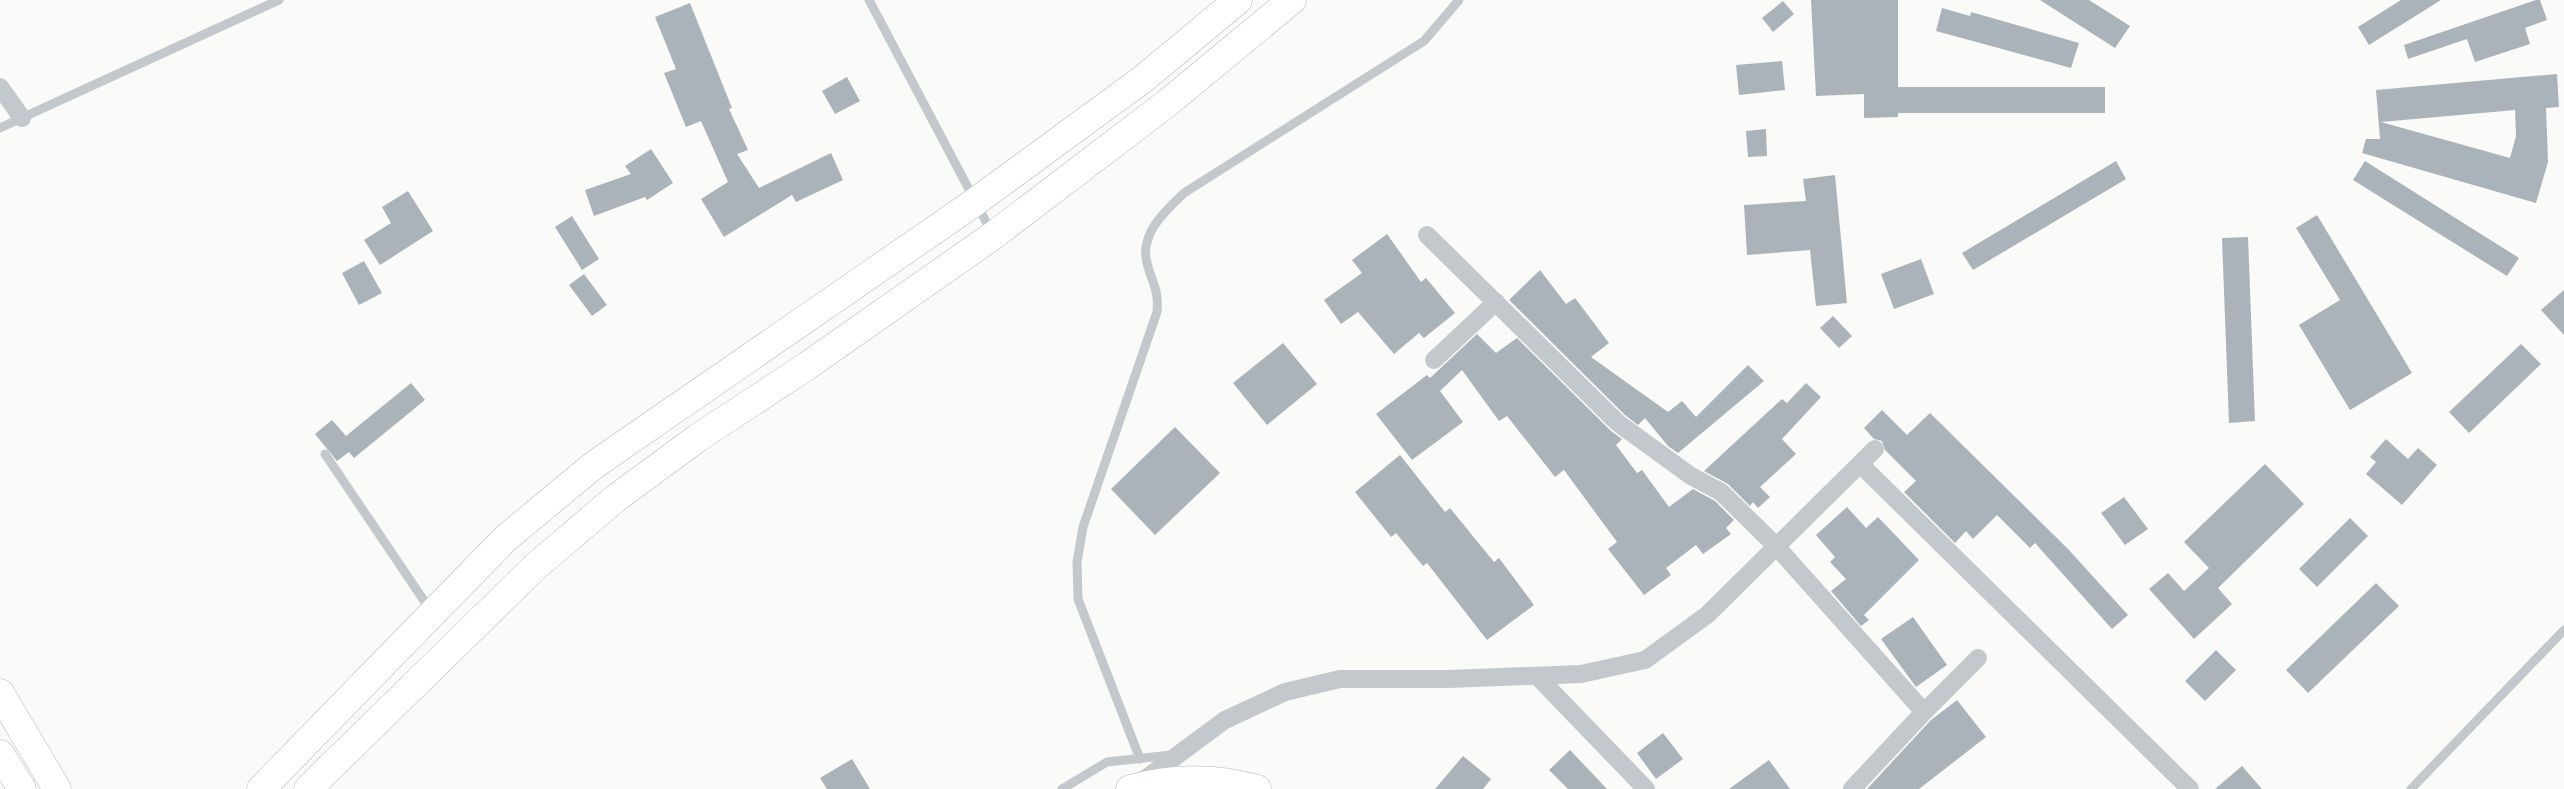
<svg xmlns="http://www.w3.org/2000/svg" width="2564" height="789" font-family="Roboto,sans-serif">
<rect width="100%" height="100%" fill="#fafaf8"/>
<path fill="#aab3b9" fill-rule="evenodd" d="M1811 0H1898V87H2105V113H1898V117L1864 118V94L1816 96Z
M2040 0H2089L2130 26 2115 48Z
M2401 0H2441L2369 45 2358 27Z
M2536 0H2540L2547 20 2525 28 2530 44 2475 62 2467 39 2408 59 2404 45Z
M1783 1 1794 14 1773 32 1762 18Z
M690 3 732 108 729 109 748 150 737 154 759 188 831 153 843 180 796 202 792 195 724 237 701 199 728 182 701 121 686 127 664 73 676 69 655 17Z
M1942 8 1970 16 1971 12 2079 43 2071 68 1936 31Z
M1782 61 1785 90 1739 95 1736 65Z
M2557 74 2559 107 2546 108 2548 162 2536 203 2362 153 2366 139H2380L2376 90ZM2515 110 2516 136 2510 158 2381 122Z
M847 77 860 101 835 114 822 91Z
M1766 129 1767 156 1748 157 1746 131Z
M651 149 673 183 647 200 645 197 594 216 585 190 631 174 625 166Z
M2116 161 2126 179 1973 270 1962 253Z
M2365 161 2519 258 2507 276 2353 180Z
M1835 175 1847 303 1816 306 1810 250 1747 255 1744 205 1806 201 1803 179Z
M408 191 433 231 380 265 364 240 391 223 382 207Z
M2317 215 2412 373 2350 410 2299 325 2340 300 2296 228Z
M572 216 599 259 582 270 555 227Z
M1387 234 1421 282 1426 278 1455 313 1424 338 1419 333 1394 354 1358 312 1341 324 1324 300 1362 273 1352 260Z
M2248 237 2255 421 2229 423 2222 238Z
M1921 259 1934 294 1894 309 1881 274Z
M364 261 382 293 359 305 342 273Z
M1540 270 1566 304 1575 298 1609 343 1591 357 1668 412 1682 401 1696 417 1748 365 1764 381 1678 453 1668 446 1645 418 1638 425 1625 415 1509 300Z
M584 274 607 305 592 316 569 285Z
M2564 290V335L2541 310Z
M1833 316 1852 336 1839 348 1820 328Z
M1477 334 1496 353 1517 338 1611 431 1622 439 1616 445 1637 473 1642 470 1669 507 1693 489 1715 501 1734 520 1726 528 1731 534 1703 554 1696 545 1666 568 1671 575 1644 595 1608 549 1617 542 1564 470 1555 477 1507 416 1499 421 1462 370 1440 391 1463 422 1412 460 1376 414 1427 375 1430 378Z
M1283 343 1317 384 1267 425 1233 383Z
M2521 344 2541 364 2469 433 2449 412Z
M411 383 425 400 354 458 349 452 337 461 315 434 332 420 346 436Z
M1806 383 1821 397 1782 439 1796 454 1760 487 1770 497 1758 508 1753 502 1750 506 1728 484 1704 471 1782 399 1787 403Z
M1882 410 1907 435 1930 413 2068 549 2128 615 2112 629 2035 543 2030 548 1997 515 1973 539 1966 531 1955 543 1904 492 1916 481 1885 450 1882 441 1874 439 1864 428Z
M1175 427 1220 473 1155 535 1111 489Z
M2386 439 2408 459 2418 448 2437 465 2402 505 2366 474 2376 462 2370 457Z
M1400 455 1445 512 1450 508 1494 562 1499 558 1534 605 1487 640 1427 563 1423 566 1396 533 1391 537 1355 492Z
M2265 464 2304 504 2218 588 2232 604 2194 639 2149 589 2168 573 2184 591 2209 568 2184 542Z
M2124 497 2148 529 2125 545 2101 513Z
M1847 507 1866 528 1878 517 1919 560 1864 615 1869 620 1861 626 1831 591 1846 579 1830 562 1835 557 1816 535Z
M2350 518 2368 536 2317 587 2299 569Z
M2376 583 2399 606 2308 693 2286 670Z
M1913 617 1947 665 1916 687 1881 639Z
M2216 650 2236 670 2205 701 2185 681Z
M1957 700 1986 737 1919 789H1867L1931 720Z
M1663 733 1683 759 1656 779 1637 753Z
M1570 750 1607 789H1568L1549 770Z
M1463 756 1491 779 1483 789H1435Z
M852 759 870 789H827L820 778Z
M1769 760 1790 789H1729Z
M2242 766 2262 789H2215Z"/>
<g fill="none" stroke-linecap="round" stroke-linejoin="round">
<g stroke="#b5babe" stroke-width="29">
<path id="primary" d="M261 789 506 538 594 465 975 202 1143 79 1238 0
M308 789 536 566 616 498 699 437 807 366 994 235 1166 104 1292 0"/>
</g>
<g stroke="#b4b9bd" stroke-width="29">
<path id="highway" d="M0 693 57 789
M0 754 22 789
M1130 789C1171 778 1215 777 1257 789"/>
</g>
<path stroke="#c3c8cc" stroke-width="9" d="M869 0 992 233
M0 128 279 0
M325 454 431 611
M1140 759 1078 599 1077 562 1083 527 1157 312C1159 288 1152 284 1147 263 1139 234 1166 210 1184 193L1424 41 1459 0
M1062 789 1107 762 1171 755
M2411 789 2564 630"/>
<path stroke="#c3c8cc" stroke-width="18" d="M0 87 22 118
M1427 235 1618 423 1691 476 1721 492 1776 546 1924 712
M1434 360 1496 302
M1860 464 2190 789
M1537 676 1646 789
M1141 782 1225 720 1285 692 1340 679H1448L1581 674 1645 660 1707 615 1875 449
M1852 789 1924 712 1978 658"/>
<use href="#primary" stroke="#fff" stroke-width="28"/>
<use href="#highway" stroke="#fff" stroke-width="28"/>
</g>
</svg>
